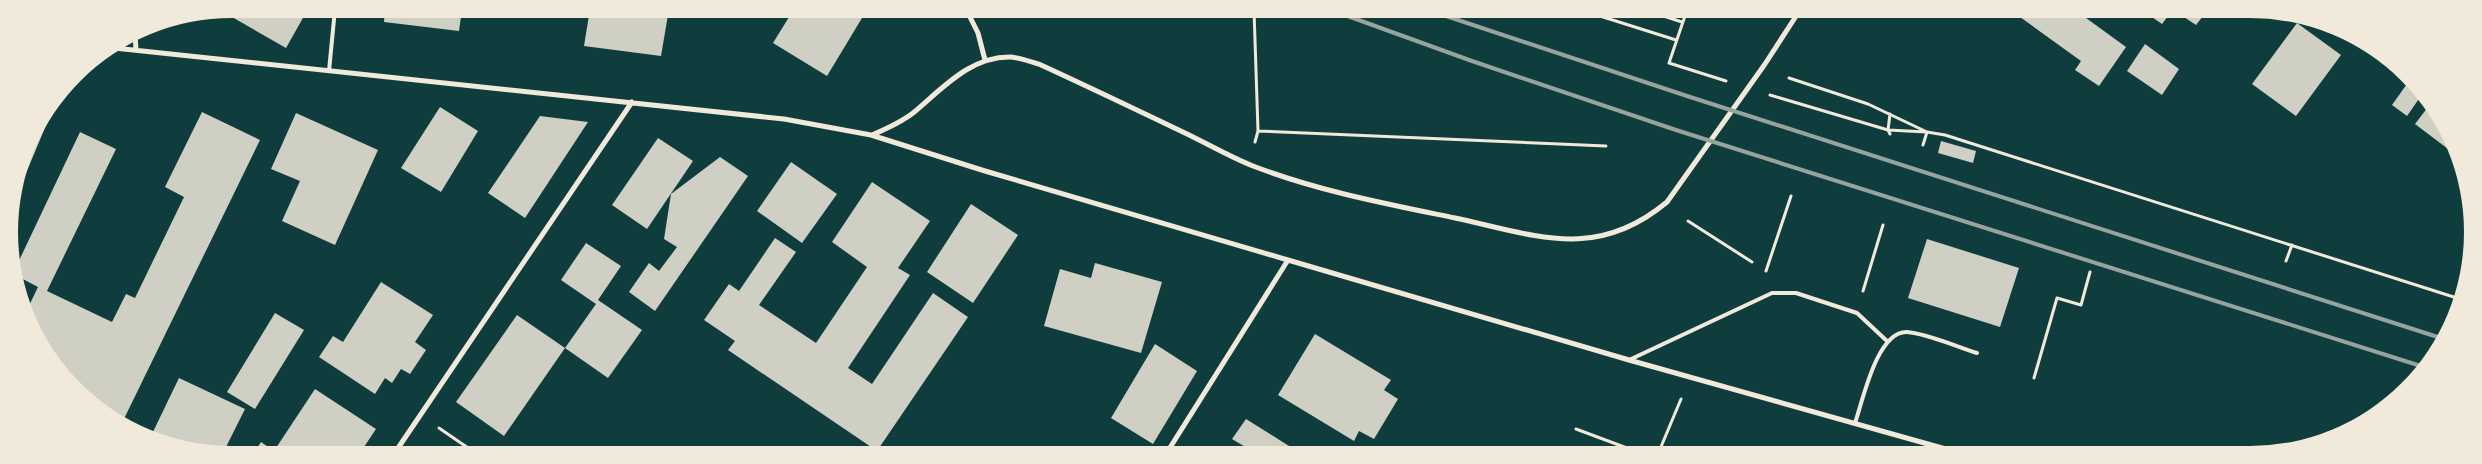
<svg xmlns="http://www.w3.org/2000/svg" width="2482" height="464" font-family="Signika,sans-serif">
<rect width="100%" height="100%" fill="#0f3d3e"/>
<path fill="#cfcfc3" d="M232 9H308L286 48 225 13Z
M385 9H462L459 31 384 22Z
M590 9H669L661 56 584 46Z
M794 9H848L862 18 827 76 773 43Z
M2025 10H2075L2126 47 2099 86 2075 70 2081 61 2020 17Z
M2143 11H2172L2162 24Z
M2175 11H2207L2196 25Z
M2297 23 2341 55 2296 116 2252 84Z
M2145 44 2179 69 2162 95 2127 71Z
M2409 81 2423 93 2407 116 2392 105Z
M2431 103V104L2456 155 2415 124Z
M440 107 478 131 441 192 401 168Z
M49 110 52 111 24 178 20 176 32 134Z
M202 112 260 140 121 425 64 379 26 312 38 287 17 276 16 267 80 132 116 149 47 291 112 322 126 294 135 298 184 197 165 187Z
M296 113 378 150 335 245 282 221 300 181 271 169Z
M540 116 588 122 525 218 488 193Z
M658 138 693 161 647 229 612 205Z
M1941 141 1976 151 1973 163 1938 153Z
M720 157 748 176 655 311 629 292 649 263 659 271 677 247 664 239 671 194Z
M791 162 837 194 802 243 757 211Z
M872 182 930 221 898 268 910 275 848 368 872 384 933 293 968 317 877 451 728 350 735 341 704 320 729 284 739 291 775 238 796 252 759 305 816 343 867 267 832 242Z
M971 204 1018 235 973 303 927 272Z
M1927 239 2019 268 2000 327 1908 298Z
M586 243 621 266 598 300 642 330 608 378 565 348 596 304 561 280Z
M1095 263 1162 282 1141 353 1044 326 1060 269 1091 278Z
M381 282 433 315 415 342 426 350 410 374 401 369 392 383 385 378 375 394 319 357 333 336 343 342Z
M275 313 304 330 255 409 227 392Z
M517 315 565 348 504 436 456 402Z
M1315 334 1391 380 1384 390 1398 399 1374 439 1359 431 1354 441 1278 395Z
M1155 344 1197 371 1153 444 1111 418Z
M179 378 245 409 223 453H203L151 436Z
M315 389 376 429 360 453H254L261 442 274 451Z
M1246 419 1297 451 1295 454H1257L1232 439Z"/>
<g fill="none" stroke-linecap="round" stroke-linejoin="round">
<path stroke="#f1e9da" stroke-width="3" d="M1254 10 1258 131 1255 142
M1581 10 1676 40
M1645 10 1682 22
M1687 10 1669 63 1726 81
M1789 78 1868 104 1927 132 1888 130 1890 134
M1770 95 1888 130 1890 114
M1258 131 1606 146
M1923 145 1927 132 1945 135 2460 299
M1688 221 1752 262
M2286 261 2292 245
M1766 271 1791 196
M1863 291 1883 225
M2034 378 2057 298 2081 305 2090 272
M439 428 474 452 472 454
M1576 429 1643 454
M1658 454 1681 399"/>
<path stroke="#f1e9da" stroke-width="4" d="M329 71 335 9
M1629 360 1772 293H1796L1857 313 1887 341
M1855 423C1863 400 1877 331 1907 332 1925 333 1958 347 1977 353"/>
<path stroke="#f1e9da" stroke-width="5" d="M966 9 978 33 985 60
M135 34 136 50
M114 48 784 119 871 135 985 171 1288 260 1629 360 1967 455
M872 135C886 129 900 123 913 113 942 89 970 56 1011 57 1021 58 1032 62 1041 65 1089 87 1137 110 1185 133 1208 144 1230 157 1253 166 1318 191 1387 204 1455 218 1535 235 1595 262 1667 202L1765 64 1800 10
M394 454 632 102
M1166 454 1288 260"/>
<path stroke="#97a49c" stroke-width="4" d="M1331 10 1472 61 1676 130 2424 367
M1428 10 1687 96 2444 339"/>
</g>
<path d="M0 0H2482V464H0ZM232 18H2250A214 214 0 0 1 2464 232V232A214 214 0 0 1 2250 446H232A214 214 0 0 1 18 232V232A214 214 0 0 1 232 18Z" fill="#f1e9da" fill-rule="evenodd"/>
</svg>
